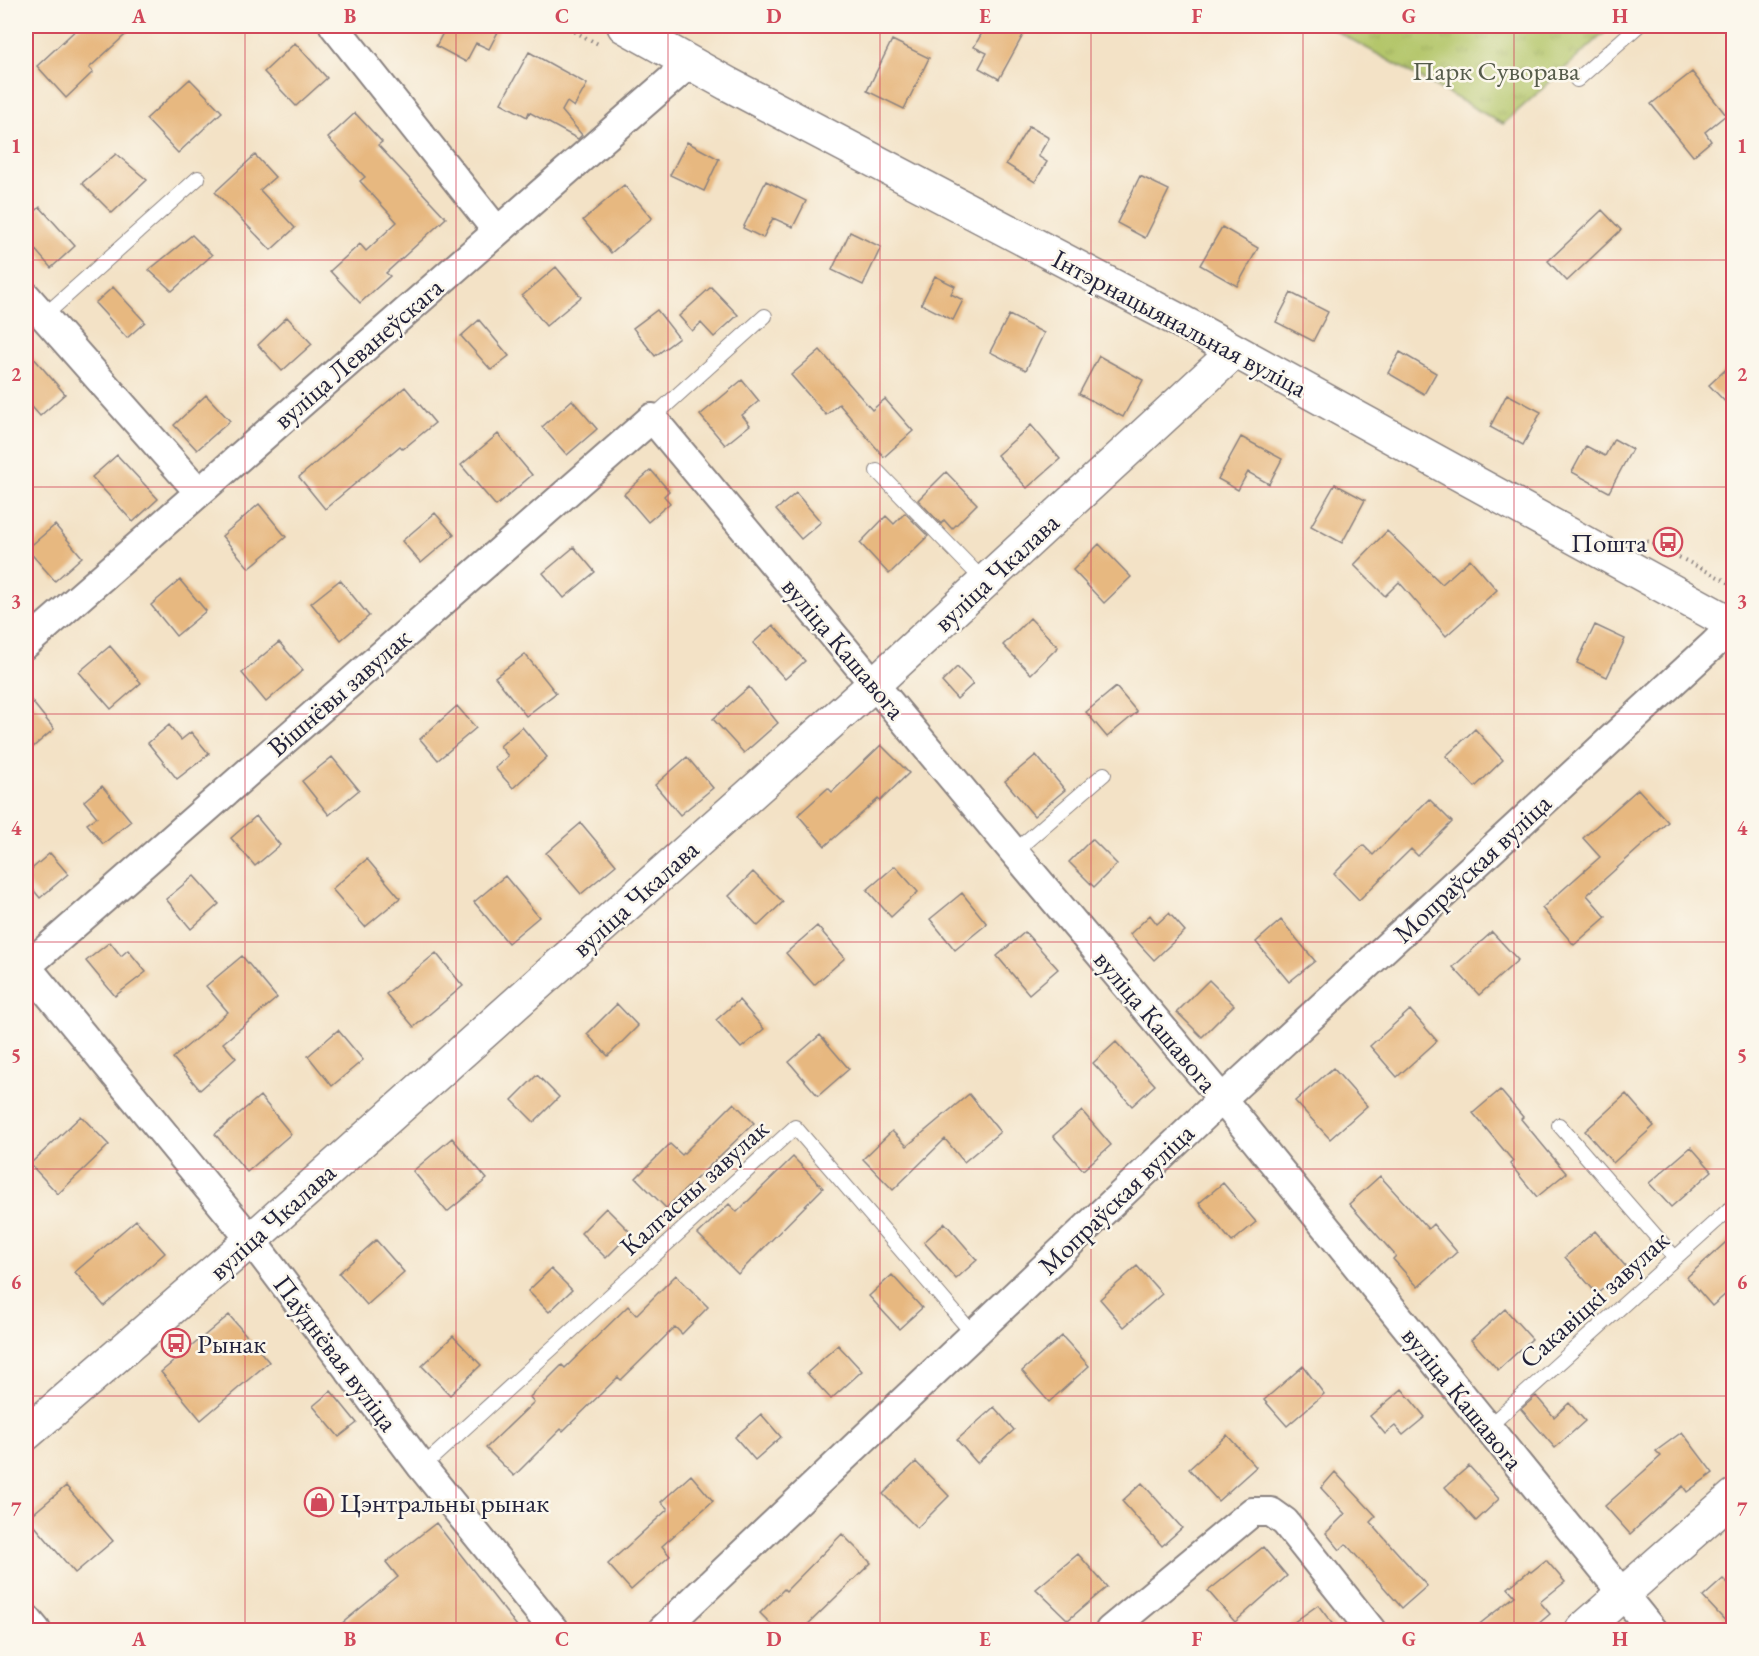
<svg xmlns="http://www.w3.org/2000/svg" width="1759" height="1656" font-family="'EB Garamond',serif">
<defs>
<pattern id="grass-tufts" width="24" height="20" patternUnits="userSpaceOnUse" patternTransform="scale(1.5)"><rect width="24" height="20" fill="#b4c66a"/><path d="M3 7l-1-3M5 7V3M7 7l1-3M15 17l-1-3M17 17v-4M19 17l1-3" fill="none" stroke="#9aaa5d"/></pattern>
</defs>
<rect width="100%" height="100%" fill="#fbf7ec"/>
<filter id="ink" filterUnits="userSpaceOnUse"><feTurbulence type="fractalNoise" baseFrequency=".0167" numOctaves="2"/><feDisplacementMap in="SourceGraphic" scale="12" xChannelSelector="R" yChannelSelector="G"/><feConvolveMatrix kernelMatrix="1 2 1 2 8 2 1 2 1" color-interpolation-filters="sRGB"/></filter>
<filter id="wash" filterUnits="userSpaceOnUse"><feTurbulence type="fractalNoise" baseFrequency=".008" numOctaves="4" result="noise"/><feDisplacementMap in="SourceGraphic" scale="24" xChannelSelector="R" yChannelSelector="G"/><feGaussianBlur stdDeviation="1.35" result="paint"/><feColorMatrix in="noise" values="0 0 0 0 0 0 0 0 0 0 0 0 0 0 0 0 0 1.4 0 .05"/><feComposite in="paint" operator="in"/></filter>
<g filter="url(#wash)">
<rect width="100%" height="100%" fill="#f3e2c6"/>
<path fill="url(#grass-tufts)" stroke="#6b7452" stroke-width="1.5" d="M1327 26H1612L1503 124Z"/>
<g id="blocks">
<path fill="#e7b880" d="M80 26H135L89 68 93 72 66 98 37 66Z
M442 26H501L489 49 476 43 466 62 436 46 446 27Z
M986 26H1028L999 79 979 68 987 53 974 47Z
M892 40 929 58 904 109 867 91Z
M295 43 327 78 296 106 264 72Z
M529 52 587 84 574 107 567 102 562 111 582 135 578 139 529 112 527 117 501 103Z
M1692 72 1726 115 1705 132 1711 141 1693 156 1651 104Z
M190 79 222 112 178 153 146 119Z
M355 113 382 142 378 145 446 218 386 273 390 276 360 303 330 271 360 244 366 251 397 222 360 181 365 177 328 138Z
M1029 126 1049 138 1038 156 1047 162 1035 182 1006 164Z
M687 142 719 159 704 191 670 175Z
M116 154 147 180 112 213 82 183Z
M255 155 275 177 260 190 295 228 271 250 215 192Z
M1140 176 1169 190 1145 238 1117 223Z
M766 181 806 201 793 227 773 218 763 238 743 228Z
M624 185 652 218 611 253 583 220Z
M40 207 75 246 51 268 26 239V220Z
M1602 210 1621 230 1567 281 1548 261Z
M1222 227 1258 248 1237 286 1200 265Z
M850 232 881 247 863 285 832 270Z
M192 235 212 255 172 291 149 270Z
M556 267 581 297 546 326 522 296Z
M935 276 955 286 951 294 963 300 953 320 921 304Z
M113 287 145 322 127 338 95 303Z
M711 287 738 315 714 337 701 323 692 331 679 316Z
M1291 293 1328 312 1313 341 1276 322Z
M657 310 679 338 655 356 633 328Z
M1009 315 1044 333 1026 370 990 352Z
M287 317 312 344 282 371 258 345Z
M479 320 509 356 491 370 461 336Z
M26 349 65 394 40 416 26 400Z
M820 350 872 410 885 399 913 431 884 457 839 404 826 415 791 375Z
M1400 352 1436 373 1424 394 1388 373Z
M1099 356 1143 380 1123 417 1079 394Z
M1734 362V411L1709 385Z
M742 380 759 401 742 415 750 425 725 445 700 415Z
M405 387 435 423 403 449 400 446 325 509 299 477Z
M1507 394 1541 412 1523 445 1490 427Z
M206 395 230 421 197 450 174 425Z
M572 400 597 429 567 455 542 427Z
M1031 425 1060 459 1027 488 997 455Z
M498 434 532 475 496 506 461 465Z
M1241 437 1282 459 1269 484 1248 472 1238 490 1218 479Z
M1614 439 1632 449 1609 492 1572 472 1586 446 1605 456Z
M117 455 158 499 133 522 92 477Z
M651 470 669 491 664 496 670 503 648 522 624 494Z
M946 472 977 504 952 529 944 520 941 524 918 500Z
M1335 484 1365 500 1342 543 1311 526Z
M796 493 821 522 801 539 776 510Z
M259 504 286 537 249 568 222 536Z
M435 513 454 535 421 563 402 541Z
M905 513 928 536 889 574 860 543 886 516 894 524Z
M55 525 82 557 55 581 27 549Z
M1387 531 1442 584 1470 559 1497 590 1446 636 1399 582 1385 596 1354 565Z
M1099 544 1131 577 1104 603 1073 570Z
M574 547 595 572 564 598 543 573Z
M180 580 206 611 176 636 151 605Z
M340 580 369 616 341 640 311 603Z
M1030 618 1058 647 1031 674 1003 645Z
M773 625 805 661 785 679 753 643Z
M1595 625 1625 639 1607 677 1577 663Z
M279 642 303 670 266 702 242 673Z
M110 646 141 683 111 709 79 672Z
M525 654 556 693 526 716 495 677Z
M957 667 973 684 957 699 942 682Z
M749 687 778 723 744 753 713 719Z
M1116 687 1137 712 1107 737 1086 712Z
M26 694 54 729 26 753Z
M457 706 476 728 438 760 420 739Z
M169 725 181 740 191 732 209 754 177 779 148 743Z
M522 727 547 757 513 788 495 768 508 756 500 746Z
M1475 729 1503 760 1475 787 1446 756Z
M881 745 909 773 880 801 878 799 825 846 798 815 828 788 832 792Z
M1036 755 1065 790 1034 816 1005 781Z
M332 757 359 790 329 815 302 781Z
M687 757 713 788 680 815 655 785Z
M102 786 131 821 103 844 87 824 97 817 84 801Z
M1638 789 1668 822 1587 895 1606 917 1574 945 1542 908 1600 857 1583 838Z
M1429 799 1452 822 1418 856 1411 849 1359 900 1334 874 1363 845 1373 855Z
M256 816 280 845 255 866 231 838Z
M581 823 616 865 581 894 546 853Z
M1092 839 1117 864 1094 887 1069 862Z
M50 853 68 874 40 898 26 881V874Z
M367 859 400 898 365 927 332 889Z
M895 866 918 892 891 917 867 890Z
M753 872 783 902 758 926 729 896Z
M194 876 219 904 191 929 166 899Z
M505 876 539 917 508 943 474 902Z
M962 893 987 924 955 950 930 919Z
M1169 913 1185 931 1154 960 1130 934 1150 915 1157 924Z
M1281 920 1315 961 1289 982 1256 942Z
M817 926 845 958 814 985 786 953Z
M1025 932 1058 969 1029 994 997 956Z
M1492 932 1518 960 1479 995 1453 967Z
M110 942 121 956 128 950 146 972 115 996 86 961Z
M436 953 463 986 414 1027 386 994Z
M242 956 277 998 223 1043 236 1058 200 1090 173 1058 228 1012 206 986Z
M1209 980 1234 1005 1202 1037 1177 1012Z
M739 1000 764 1029 741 1048 716 1020Z
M617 1004 638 1026 608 1056 587 1034Z
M1410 1010 1437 1041 1397 1077 1370 1046Z
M338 1030 363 1060 332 1086 308 1056Z
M820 1035 849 1069 818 1096 789 1062Z
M1116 1042 1155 1085 1132 1106 1093 1063Z
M1333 1068 1367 1106 1330 1139 1295 1101Z
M537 1075 559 1097 534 1122 512 1100Z
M1500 1090 1523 1117 1521 1119 1566 1173 1537 1197 1510 1164 1513 1161 1473 1113Z
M969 1094 1000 1132 964 1162 945 1139 893 1190 863 1159 892 1131 907 1146Z
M1626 1094 1654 1126 1613 1163 1585 1131Z
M260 1096 291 1134 247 1172 215 1134Z
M734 1103 754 1123 666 1208 636 1178 670 1144 682 1155Z
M1082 1111 1111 1145 1083 1170 1053 1136Z
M81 1116 109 1145 58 1194 30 1164Z
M452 1138 487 1179 447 1212 413 1171Z
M1691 1147 1712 1171 1671 1207 1649 1183Z
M793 1157 823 1188 738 1274 698 1234 729 1204 737 1212Z
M1380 1176 1428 1229 1433 1224 1457 1252 1418 1287 1393 1259 1396 1256 1349 1204Z
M1223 1183 1256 1222 1232 1242 1199 1203Z
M606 1208 631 1233 606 1258 581 1233Z
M136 1220 165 1253 104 1306 75 1272Z
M945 1223 977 1260 956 1279 924 1242Z
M1595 1231 1627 1268 1597 1294 1565 1257Z
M1734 1235V1287L1712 1306 1687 1277Z
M376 1240 404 1272 367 1305 339 1273Z
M1137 1266 1162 1294 1124 1327 1100 1299Z
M551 1269 572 1290 549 1312 528 1291Z
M676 1275 708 1307 682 1334 675 1327 621 1380 618 1377 563 1431 561 1429 514 1476 486 1448 534 1402 530 1397 562 1365 565 1368 628 1306 636 1315Z
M892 1275 922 1308 899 1329 869 1296Z
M1505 1309 1532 1339 1498 1370 1471 1340Z
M229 1315 269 1362 201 1420 161 1372Z
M453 1336 481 1365 450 1395 422 1366Z
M1062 1336 1089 1366 1049 1402 1022 1371Z
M838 1345 862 1371 831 1399 807 1373Z
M1303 1366 1324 1394 1287 1426 1264 1400Z
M1402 1389 1425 1417 1403 1435 1395 1426 1385 1434 1370 1416Z
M331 1391 357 1423 339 1437 313 1406Z
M1536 1396 1554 1417 1569 1403 1585 1421 1555 1448 1521 1409Z
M994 1407 1014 1430 977 1463 957 1440Z
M761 1414 781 1437 755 1460 735 1437Z
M1682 1432 1713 1473 1687 1492 1683 1486 1630 1534 1605 1506 1661 1456 1656 1451Z
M1227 1435 1256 1467 1218 1501 1189 1469Z
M916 1462 949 1496 917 1528 883 1494Z
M1469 1466 1499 1499 1476 1521 1445 1487Z
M1335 1472 1376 1516 1370 1522 1427 1586 1402 1608 1346 1544 1340 1550 1326 1533 1345 1514 1321 1488Z
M691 1475 713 1501 662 1546 670 1556 631 1590 608 1564 668 1509 661 1502Z
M1142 1483 1182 1528 1162 1546 1122 1501Z
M66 1486 113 1541 75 1573 28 1518Z
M436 1523 520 1630H334L398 1577 386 1562Z
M842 1534 871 1563 802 1630H777L760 1613 784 1589 786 1591Z
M1263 1547 1287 1576 1235 1622 1208 1591Z
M1078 1554 1107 1587 1068 1620 1036 1589Z
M1546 1560 1565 1582 1540 1602 1550 1614 1531 1630H1472L1515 1596 1508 1588 1529 1571 1531 1572Z
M1723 1579 1734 1590V1630L1703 1597Z
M1318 1605 1337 1630H1283Z"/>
</g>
</g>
<g filter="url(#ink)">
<use href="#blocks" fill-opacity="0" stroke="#8a8280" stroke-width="1.5"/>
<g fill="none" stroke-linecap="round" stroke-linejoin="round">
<g stroke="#8a8280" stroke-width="16">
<path id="lane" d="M1577 80 1638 26
M44 316 198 178
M652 418 765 316
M877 471 985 582
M1014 852 1104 774
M1559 1125 1675 1258
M1487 1428 1734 1205
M422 1467 795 1127 974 1335"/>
</g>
<g stroke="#8a8280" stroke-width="32">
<path id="street" d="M334 26 497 231
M26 296 199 492
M26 644 690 63
M26 966 251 1240 422 1467 554 1630
M26 967 652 418 1014 852 1222 1099 1652 1630
M26 1618 36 1630
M662 1630 1222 1099 1714 644 1733 625
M1110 1630 1252 1512H1271L1285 1522 1371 1630"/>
</g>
<g stroke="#8a8280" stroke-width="36">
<path id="secondary" d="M624 26 728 84 1197 330 1734 625
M26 1434 251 1240 874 684 1235 351
M1582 1630 1734 1496"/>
</g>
<path stroke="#8a8280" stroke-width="4" stroke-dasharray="1.5 4.5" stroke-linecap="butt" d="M564 26 600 45
M1647 541 1734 585"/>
<use href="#lane" stroke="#fff" stroke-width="14"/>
<use href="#street" stroke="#fff" stroke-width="28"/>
<use href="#secondary" stroke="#fff" stroke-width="33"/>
</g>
</g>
<path fill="none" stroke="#d1495b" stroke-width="1.5" stroke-opacity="0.55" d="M245 26V1630M456 26V1630M668 26V1630M880 26V1630M1091 26V1630M1303 26V1630M1514 26V1630M26 260H1734M26 487H1734M26 714H1734M26 942H1734M26 1169H1734M26 1396H1734"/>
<defs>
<g id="bus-ring" transform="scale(1.5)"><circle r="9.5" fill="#fbf7ec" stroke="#d1495b" stroke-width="1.5"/><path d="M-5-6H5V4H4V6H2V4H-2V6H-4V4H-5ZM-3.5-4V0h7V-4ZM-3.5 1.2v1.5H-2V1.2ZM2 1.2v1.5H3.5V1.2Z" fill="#d1495b"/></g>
<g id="shop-ring" transform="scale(1.5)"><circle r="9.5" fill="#fbf7ec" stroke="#d1495b" stroke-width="1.5"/><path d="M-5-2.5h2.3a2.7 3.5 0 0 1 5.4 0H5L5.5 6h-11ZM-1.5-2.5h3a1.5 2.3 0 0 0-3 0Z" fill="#d1495b"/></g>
</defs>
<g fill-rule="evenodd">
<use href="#bus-ring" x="1668" y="542"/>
<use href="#bus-ring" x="176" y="1343"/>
<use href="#shop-ring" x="319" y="1502"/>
</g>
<g text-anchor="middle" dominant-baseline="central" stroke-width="5" stroke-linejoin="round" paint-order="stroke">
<g font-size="27" fill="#555b4b" stroke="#fbf7ec">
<text x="1496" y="70">Парк Суворава</text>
</g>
<g font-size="27" fill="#22223b" stroke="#fbf7ec">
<text transform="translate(1180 323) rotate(28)">Інтэрнацыянальная вуліца</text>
<text transform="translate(358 353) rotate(-41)">вуліца Леванеўскага</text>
<text transform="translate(996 572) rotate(-43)">вуліца Чкалава</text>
<text transform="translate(844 648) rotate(50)">вуліца Кашавога</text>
<text transform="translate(339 692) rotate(-41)">Вішнёвы завулак</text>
<text transform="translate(1472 868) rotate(-43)">Мопраўская вуліца</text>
<text transform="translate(635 898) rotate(-42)">вуліца Чкалава</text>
<text transform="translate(1156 1021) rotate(50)">вуліца Кашавога</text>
<text transform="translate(694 1187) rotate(-42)">Калгасны завулак</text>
<text transform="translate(1116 1199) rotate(-44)">Мопраўская вуліца</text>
<text transform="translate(272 1221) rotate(-42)">вуліца Чкалава</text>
<text transform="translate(1594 1299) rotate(-42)">Сакавіцкі завулак</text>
<text transform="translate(336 1353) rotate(53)">Паўднёвая вуліца</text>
<text transform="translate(1463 1398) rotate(51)">вуліца Кашавога</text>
</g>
<g font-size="27" fill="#22223b" stroke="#fbf7ec" text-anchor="start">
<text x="1647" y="542" text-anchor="end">Пошта</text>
<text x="197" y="1343">Рынак</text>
<text x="340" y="1502">Цэнтральны рынак</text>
</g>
</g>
<rect width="1759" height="1656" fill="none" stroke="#fbf7ec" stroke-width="66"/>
<rect x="33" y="33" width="1693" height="1590" fill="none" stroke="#d1495b" stroke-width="2"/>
<g font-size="20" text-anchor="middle" font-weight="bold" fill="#d1495b">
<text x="139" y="23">A</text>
<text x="350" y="23">B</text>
<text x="562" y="23">C</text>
<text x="774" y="23">D</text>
<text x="985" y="23">E</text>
<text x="1197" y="23">F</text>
<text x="1409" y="23">G</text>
<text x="1620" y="23">H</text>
<text x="16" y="153">1</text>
<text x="1742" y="153">1</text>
<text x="16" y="381">2</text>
<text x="1742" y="381">2</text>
<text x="16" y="608">3</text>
<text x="1742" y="608">3</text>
<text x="16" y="835">4</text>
<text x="1742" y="835">4</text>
<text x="16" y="1062">5</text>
<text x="1742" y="1062">5</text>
<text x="16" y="1289">6</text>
<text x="1742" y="1289">6</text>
<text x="16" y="1516">7</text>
<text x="1742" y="1516">7</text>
<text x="139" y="1646">A</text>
<text x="350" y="1646">B</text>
<text x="562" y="1646">C</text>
<text x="774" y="1646">D</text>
<text x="985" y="1646">E</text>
<text x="1197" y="1646">F</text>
<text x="1409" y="1646">G</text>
<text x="1620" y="1646">H</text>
</g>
</svg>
